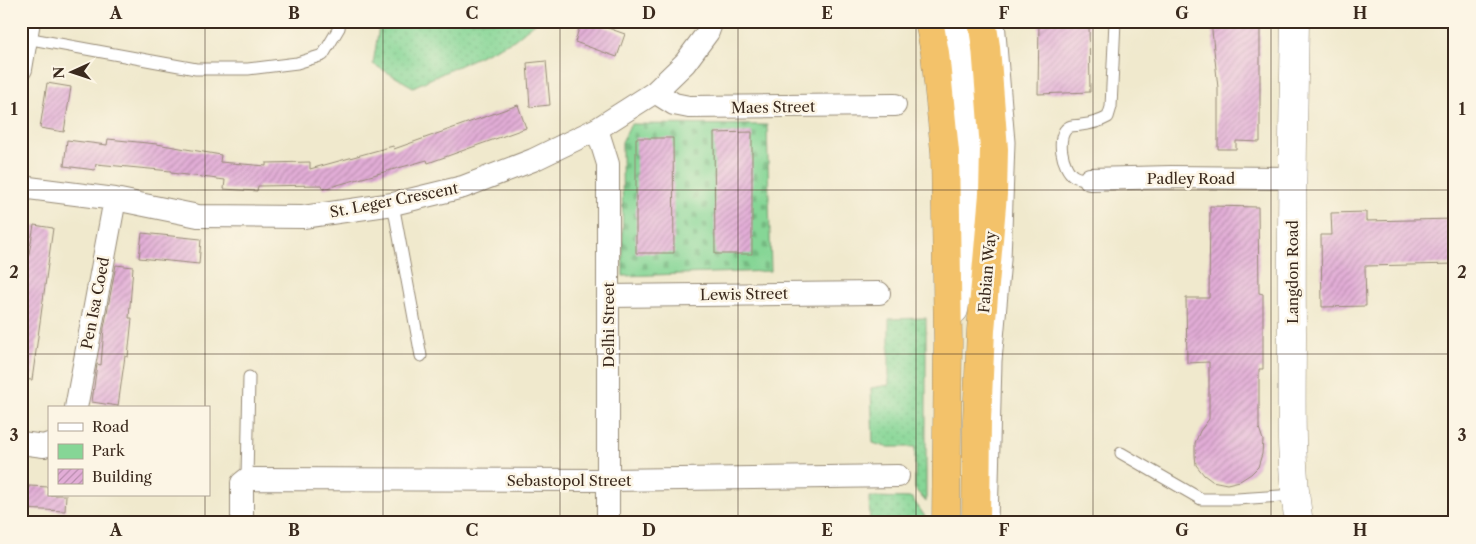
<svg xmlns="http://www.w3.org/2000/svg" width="1476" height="544" font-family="'Libre Caslon Text',serif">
<defs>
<pattern id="green-dots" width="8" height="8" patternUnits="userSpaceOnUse" patternTransform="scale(1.25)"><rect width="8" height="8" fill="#86d696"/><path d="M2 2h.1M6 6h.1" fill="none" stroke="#75b881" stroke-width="1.8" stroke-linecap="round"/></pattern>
<pattern id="cemetery-stones" width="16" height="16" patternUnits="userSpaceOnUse" patternTransform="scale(1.25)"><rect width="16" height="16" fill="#86d696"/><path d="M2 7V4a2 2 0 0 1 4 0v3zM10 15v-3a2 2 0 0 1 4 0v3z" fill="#75b881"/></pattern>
<pattern id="building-hatch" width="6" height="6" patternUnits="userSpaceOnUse" patternTransform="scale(1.25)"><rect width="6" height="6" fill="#e2add7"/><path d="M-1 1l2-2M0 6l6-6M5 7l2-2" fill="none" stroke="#b88dae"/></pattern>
</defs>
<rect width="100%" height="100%" fill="#fcf5e5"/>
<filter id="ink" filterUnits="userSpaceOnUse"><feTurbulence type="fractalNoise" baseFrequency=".02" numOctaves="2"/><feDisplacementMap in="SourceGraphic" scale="10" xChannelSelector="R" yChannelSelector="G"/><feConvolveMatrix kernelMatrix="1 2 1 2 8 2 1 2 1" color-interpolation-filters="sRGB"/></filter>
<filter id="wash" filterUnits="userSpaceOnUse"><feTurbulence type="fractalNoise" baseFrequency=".0096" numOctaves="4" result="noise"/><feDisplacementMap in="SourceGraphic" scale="20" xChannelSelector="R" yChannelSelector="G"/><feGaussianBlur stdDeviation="1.12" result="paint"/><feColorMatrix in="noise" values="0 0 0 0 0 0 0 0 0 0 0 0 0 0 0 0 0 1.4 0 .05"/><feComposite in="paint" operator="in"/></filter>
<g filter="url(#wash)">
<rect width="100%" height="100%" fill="#f0e9cd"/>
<path fill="url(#green-dots)" stroke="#60805a" d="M380 21H537L514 40 413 87 373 64Z
M926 318V502L915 489V447H886L873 443 871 388 889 385V319Z
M869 497 912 498 926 518V523H870Z"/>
<path fill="url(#cemetery-stones)" stroke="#60805a" d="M631 124 767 125 771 271 623 276 622 142Z"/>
<g id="blocks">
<path fill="url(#building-hatch)" d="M581 21H588L625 34 617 57 575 42Z
M1039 21H1089L1090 92 1038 94Z
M1211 21H1260V142L1236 141V149H1218V88Z
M546 61 550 105 530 107 527 63Z
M47 83 71 87 64 132 40 128Z
M518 105 526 128 428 163 427 160 323 189 322 185 258 186 257 191 224 189 225 180 171 173V171L96 164 95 170 64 166 67 140 107 145 108 139 157 144 221 155 220 162 266 166V163L310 162V169L393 146 394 149Z
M752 132V254H715L714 133Z
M636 138H673L674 253H636Z
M1210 206 1258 207 1259 293 1263 294V369H1259V428L1263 440 1262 454 1258 467 1251 474 1240 481 1227 484 1212 481 1204 475 1196 465 1195 455V443L1200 431 1209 419V362L1187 363 1186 298H1209Z
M1366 212V221L1455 219V264L1365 266 1366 306 1322 307 1321 235H1332L1331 213Z
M34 225 53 228 32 380 21 379V299Z
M142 233 201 239 199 264 139 258Z
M116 265 133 267 129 318H132L128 357 125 356 118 406 92 402 97 364 101 365 104 328Z
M29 486 49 487V495H66L65 511 21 509V495H28Z"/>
</g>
</g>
<g filter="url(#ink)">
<use href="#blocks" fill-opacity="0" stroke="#968a76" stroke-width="1"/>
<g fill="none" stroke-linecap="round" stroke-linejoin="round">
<g stroke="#968a76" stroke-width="13">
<path id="service" d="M26 38 196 69H248L297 63 323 55 339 28 340 21
M1090 179C1085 179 1079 179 1074 176 1062 169 1055 134 1069 127 1072 125 1078 126 1081 125 1091 124 1099 122 1108 117L1111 107 1115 21
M393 204 421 356
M1121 453 1201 499H1237L1295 495
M247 479 249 377
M992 523 996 361 1005 260 1009 142 999 21"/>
</g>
<g stroke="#968a76" stroke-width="24">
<path id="minor" d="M21 69 29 21
M655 92 674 104 689 107 895 105
M597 129 608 164V523
M1090 179 1171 177 1292 178
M21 187 115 199 198 216 303 217 393 204 463 187 533 160 597 129 655 92 685 63 708 32 712 21
M608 296 879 293
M76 408 115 199
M21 443 44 446 49 444
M242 523V483L247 479 609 480 898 476"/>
</g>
<g stroke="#968a76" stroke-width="29">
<path id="tertiary" d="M1295 21C1293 125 1291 229 1292 333 1292 396 1289 460 1299 523
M954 310 961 269 969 189 964 96 955 21"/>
</g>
<g stroke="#968a76" stroke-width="29">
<path id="trunk" d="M929 21 935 53 945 152 948 343 946 523
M976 523 977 420 981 330 993 194 994 149 986 47 982 21"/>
</g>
<use href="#service" stroke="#fff" stroke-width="11"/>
<use href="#minor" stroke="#fff" stroke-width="22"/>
<use href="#tertiary" stroke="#fff" stroke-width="28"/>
<use href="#trunk" stroke="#f3c26a" stroke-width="28"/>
</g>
</g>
<path fill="none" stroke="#3b2a1e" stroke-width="1" stroke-opacity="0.55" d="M205 21V408M383 21V523M560 21V523M738 21V523M916 21V523M1093 21V523M1271 21V523M21 190H1455M21 354H1455M205 495V523"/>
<g text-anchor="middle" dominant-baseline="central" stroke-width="5" stroke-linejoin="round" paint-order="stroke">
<g font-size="15" fill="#3b2a1e" stroke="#fcf5e5">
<text transform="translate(773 107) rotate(-1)">Maes Street</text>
<text x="1191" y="178">Padley Road</text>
<text transform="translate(394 200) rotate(-11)">St. Leger Crescent</text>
<text transform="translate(987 272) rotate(-85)">Fabian Way</text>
<text transform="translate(1292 272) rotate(-90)">Langdon Road</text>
<text transform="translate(744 294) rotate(-1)">Lewis Street</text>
<text transform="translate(95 303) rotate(-79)">Pen Isa Coed</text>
<text transform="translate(608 325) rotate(-90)">Delhi Street</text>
<text x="569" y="480">Sebastopol Street</text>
</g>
</g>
<rect width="1476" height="544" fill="none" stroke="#fcf5e5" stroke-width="55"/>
<rect x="48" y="406" width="162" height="90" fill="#fcf5e5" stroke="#afa495"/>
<rect x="58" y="423" width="25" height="8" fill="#ffffff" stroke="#afa495"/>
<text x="92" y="432" font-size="15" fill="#3b2a1e">Road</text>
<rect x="58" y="444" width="25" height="15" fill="#86d696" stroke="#afa495"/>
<text x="92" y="456" font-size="15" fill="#3b2a1e">Park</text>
<rect x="58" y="469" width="25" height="15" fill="url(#building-hatch)" stroke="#afa495"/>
<text x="92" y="482" font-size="15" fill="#3b2a1e">Building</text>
<g transform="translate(72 72) rotate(267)" stroke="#fcf5e5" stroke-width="4" paint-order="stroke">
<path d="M0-4L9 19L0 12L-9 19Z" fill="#3b2a1e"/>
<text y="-8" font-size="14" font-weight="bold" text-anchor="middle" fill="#3b2a1e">N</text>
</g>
<rect x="28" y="28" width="1420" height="488" fill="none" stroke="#3b2a1e" stroke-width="2"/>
<g font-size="16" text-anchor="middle" font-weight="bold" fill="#3b2a1e">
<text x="116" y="19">A</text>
<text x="294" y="19">B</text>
<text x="472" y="19">C</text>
<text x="649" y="19">D</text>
<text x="827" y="19">E</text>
<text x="1004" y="19">F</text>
<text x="1182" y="19">G</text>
<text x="1360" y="19">H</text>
<text x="14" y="115">1</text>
<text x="1462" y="115">1</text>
<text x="14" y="278">2</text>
<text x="1462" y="278">2</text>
<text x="14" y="441">3</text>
<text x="1462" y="441">3</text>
<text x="116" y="536">A</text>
<text x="294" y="536">B</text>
<text x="472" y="536">C</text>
<text x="649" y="536">D</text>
<text x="827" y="536">E</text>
<text x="1004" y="536">F</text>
<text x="1182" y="536">G</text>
<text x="1360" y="536">H</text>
</g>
</svg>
